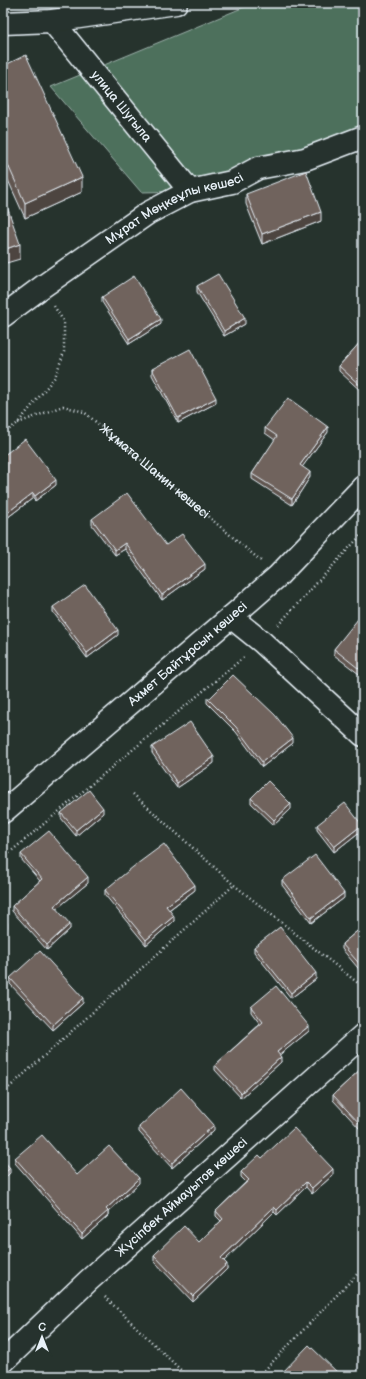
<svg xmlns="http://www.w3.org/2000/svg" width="366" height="1379" font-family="'Balsamiq Sans',sans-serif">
<rect width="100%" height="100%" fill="#26332d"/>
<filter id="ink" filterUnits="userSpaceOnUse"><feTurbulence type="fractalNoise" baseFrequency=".025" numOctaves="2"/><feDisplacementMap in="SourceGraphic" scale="8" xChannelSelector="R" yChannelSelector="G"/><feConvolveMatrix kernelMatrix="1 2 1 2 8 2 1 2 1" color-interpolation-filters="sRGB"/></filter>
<g filter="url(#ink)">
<path fill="#4e705b" stroke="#9bb0aa" d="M254 3H363V137L190 191 141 192 51 87Z"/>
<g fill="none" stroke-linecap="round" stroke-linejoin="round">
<g stroke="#e8f1f8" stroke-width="25">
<g id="minor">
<path id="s2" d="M52 21 190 191"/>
<path d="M3 23 52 21 176 3"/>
<path id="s3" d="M3 316 42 287 148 213 190 191 232 182 258 168 305 159 363 137"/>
<path d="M231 617 262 642 363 735"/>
<path id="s4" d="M3 812 231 617 278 576 363 487"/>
<path id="s5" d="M3 1362 88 1281 363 1035"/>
</g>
</g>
<g stroke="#e8f1f8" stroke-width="2.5" stroke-dasharray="1 3" stroke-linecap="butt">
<path id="s1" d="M18 423 63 406 84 412 261 561"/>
<path d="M3 434 18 423 55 377 64 352V322L54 306"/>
<path d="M278 625 363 533"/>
<path d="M133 794 234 885 363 987"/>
<path d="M3 858 244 657"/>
<path d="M3 1093 234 885"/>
<path d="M105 1297 187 1376"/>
<path d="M259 1376 363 1268"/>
</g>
<use href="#minor" stroke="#26332d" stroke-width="22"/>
</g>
<path fill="#605550" stroke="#e8f1f8" d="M3 66 82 192 25 218 3 169Z
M246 194 321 221 262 244 246 204Z
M197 286 245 324 224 336 197 292Z
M102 297 161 324 129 344 102 302Z
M363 339V393L339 371V366Z
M152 369 216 403 178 423 152 375Z
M265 428 328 432 302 467 310 477 292 505 252 479V474L275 440 265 433Z
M3 456 56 485 35 501 33 498 3 521Z
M92 519 166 545 205 569 162 600 125 549 115 555 92 525Z
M53 607 118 635 87 658 53 612Z
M363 615V677L334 655V649Z
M207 698 293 743 262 767 236 732 207 703Z
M152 747 214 763 177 788 152 753Z
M251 798 291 809 274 825 251 803Z
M61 813H103L76 836 61 818Z
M317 825 362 830 334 852 317 830Z
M21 854 88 883 56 909 70 929 47 950 12 911V906L40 881 21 859Z
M282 880 344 898 311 923 282 885Z
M105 890H195L169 910 174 921 146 945 105 895Z
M363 926V974L342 949V944Z
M254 947 316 979 291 998 254 952Z
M10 978 83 1003 53 1030 10 984Z
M251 1007 309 1031 279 1055 281 1062 241 1098 215 1070V1065L260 1024 251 1012Z
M363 1067V1127L360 1129 333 1100V1095Z
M139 1127 214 1130 172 1168 139 1132Z
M15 1158 77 1175 139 1183 108 1212V1216L82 1239 15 1163Z
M262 1158 333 1175 312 1194 306 1187 277 1215 274 1212 224 1261 227 1269 193 1302 154 1261V1255L199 1242 221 1221 216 1216V1211L246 1182 241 1177V1172Z"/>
<path fill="#4e4541" stroke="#e8f1f8" d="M82 177V192L25 218V203Z
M321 212V221L262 244V234Z
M20 244V259L3 264V250Z
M245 318V324L224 336V331Z
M161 319V324L129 344V339Z
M216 398V403L178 423V418Z
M328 427V432L300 470V465Z
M310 472V477L292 505V499Z
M56 480V485L35 501V496Z
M33 493V498L3 521V516Z
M125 543V549L115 555V550Z
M205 564V569L162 600V595Z
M118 630V635L87 658V653Z
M293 738V743L262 767V762Z
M214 757V763L177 788V783Z
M291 804V809L274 825V820Z
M103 808V813L76 836V830Z
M362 825V830L334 852V847Z
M88 877V883L54 911V906Z
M195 885V890L166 912V906Z
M344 893V898L311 923V918Z
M174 916V921L146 945V940Z
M7 923V928L3 931V926Z
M70 924V929L47 950V945Z
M316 973V979L291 998V993Z
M83 998V1003L53 1030V1025Z
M309 1026V1031L277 1057V1052Z
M281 1057V1062L241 1098V1093Z
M363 1122V1127L360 1129V1124Z
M214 1125V1130L172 1168V1163Z
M10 1168V1173L3 1180V1175Z
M333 1169V1175L312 1194V1188Z
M139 1178V1183L108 1212V1216L82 1239V1234L106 1209Z
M306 1182V1187L277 1215V1210Z
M274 1207V1212L221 1264V1258Z
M227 1264V1269L193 1302V1296Z"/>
<path fill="#70635d" stroke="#e8f1f8" d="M26 55 82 177 25 203 3 154V66Z
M306 171 321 212 262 234 246 194Z
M4 198 20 244 3 250V199Z
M218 274 245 318 224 331 197 286Z
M134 276 161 319 129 339 102 297Z
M363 339V388L339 366Z
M190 349 216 398 178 418 152 369Z
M288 398 328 427 300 465 310 472 292 499 252 474 277 436 265 428Z
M25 439 56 480 35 496 33 493 3 516V456Z
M127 493 166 545 182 534 205 564 162 595 125 543 115 550 92 519Z
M85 585 118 630 87 653 53 607Z
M362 614 363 615V672L334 649Z
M233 675 275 715 293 738 262 762 236 727 207 698H210Z
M190 722 214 757 177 783 152 747Z
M268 781 291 804 274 820 251 798Z
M89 790 103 808 76 830 61 813Z
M345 803 362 825 334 847 317 825Z
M49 831 88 877 54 906 70 924 47 945 12 906 42 879 21 854Z
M164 844 195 885 166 906 174 916 146 940 105 890 133 867Z
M315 855 344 893 311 918 282 880Z
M3 917 7 923 3 926Z
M363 926V968L342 944Z
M280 927 316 973 291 993 254 947Z
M40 951 83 998 53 1025 10 978Z
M276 986 309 1026 277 1052 281 1057 241 1093 215 1065 263 1022 251 1007Z
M363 1067V1122L360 1124 333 1095Z
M181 1088 214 1125 172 1163 139 1127Z
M294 1128 333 1169 312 1188 306 1182 277 1210 274 1207 221 1258 227 1264 193 1296 154 1255 184 1226 199 1242 223 1219 216 1211 249 1180 241 1172 259 1155 262 1158Z
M42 1135 77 1175 109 1146 139 1178 106 1209 108 1211 82 1234 15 1158Z
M3 1160 10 1168 3 1175Z
M309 1345 340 1375 339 1376H283L281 1374Z"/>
</g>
<g text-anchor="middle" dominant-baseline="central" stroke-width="3.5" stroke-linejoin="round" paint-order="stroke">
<g font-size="13" fill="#e8f1f8" stroke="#26332d">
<text stroke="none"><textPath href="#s2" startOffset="110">улица Шугыла</textPath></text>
<text stroke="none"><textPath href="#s3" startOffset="204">Мұрат Мөңкеұлы көшесі</textPath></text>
<text stroke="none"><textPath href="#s1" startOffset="162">Жұмата Шанин көшесі</textPath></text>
<text stroke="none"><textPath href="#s4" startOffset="243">Ахмет Байтұрсын көшесі</textPath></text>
<text stroke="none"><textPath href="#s5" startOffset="243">Жүсіпбек Аймауытов көшесі</textPath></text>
</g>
</g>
<rect width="366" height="1379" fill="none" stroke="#26332d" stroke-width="16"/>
<rect x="8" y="8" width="350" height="1363" fill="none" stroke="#e8f1f8" stroke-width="1.5" filter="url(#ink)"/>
<g transform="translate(42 1337)" stroke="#26332d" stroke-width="3" paint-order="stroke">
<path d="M0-3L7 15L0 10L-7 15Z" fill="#e8f1f8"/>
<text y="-6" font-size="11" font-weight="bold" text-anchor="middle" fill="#e8f1f8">С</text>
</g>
</svg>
